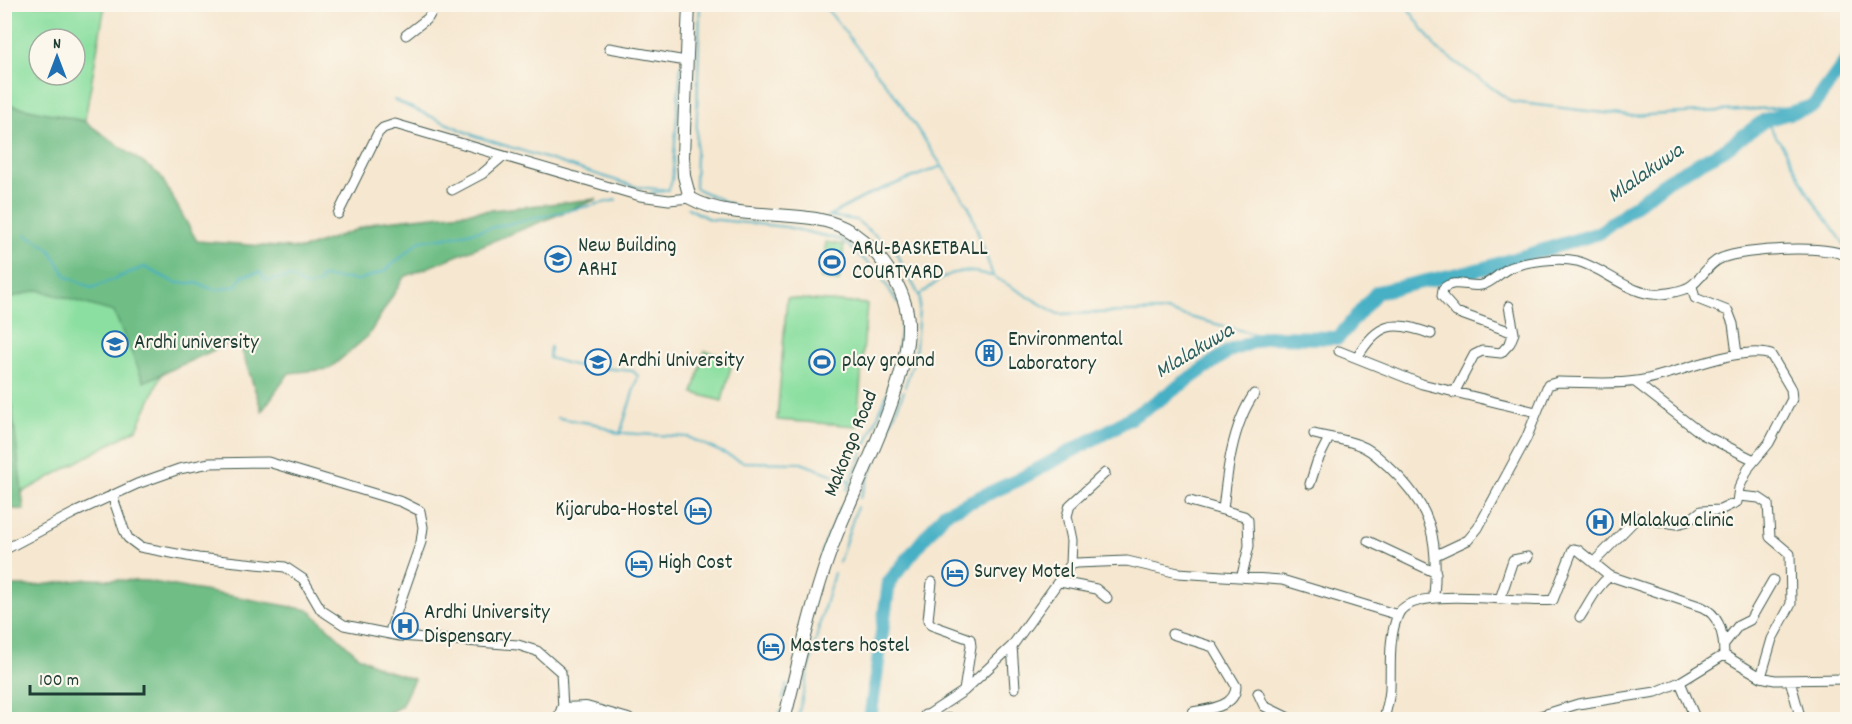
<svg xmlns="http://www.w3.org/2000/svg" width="1852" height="724" font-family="Dekko,sans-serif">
<rect width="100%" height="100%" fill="#fbf7ec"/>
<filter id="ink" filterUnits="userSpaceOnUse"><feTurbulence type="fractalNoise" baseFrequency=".0167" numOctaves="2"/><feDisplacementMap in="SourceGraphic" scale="12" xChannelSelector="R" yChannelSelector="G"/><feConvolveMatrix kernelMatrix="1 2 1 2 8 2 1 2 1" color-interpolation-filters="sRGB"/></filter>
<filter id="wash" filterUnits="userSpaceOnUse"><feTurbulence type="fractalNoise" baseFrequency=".008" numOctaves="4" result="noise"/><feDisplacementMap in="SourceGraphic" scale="24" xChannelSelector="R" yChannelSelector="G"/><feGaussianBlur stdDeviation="1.35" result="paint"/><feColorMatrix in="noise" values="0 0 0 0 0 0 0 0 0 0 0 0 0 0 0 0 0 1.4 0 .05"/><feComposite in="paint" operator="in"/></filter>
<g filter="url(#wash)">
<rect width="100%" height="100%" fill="#f6e7d0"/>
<path fill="#8bdfa0" stroke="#558e6a" stroke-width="1.5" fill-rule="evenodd" d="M5 5H105L67 222 175 345 137 429 5 502ZM39 39H75V75H39Z
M826 242 844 245 839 281 821 279Z
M787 298 867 304 857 426 777 420Z
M705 351 733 359 722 401 693 393Z"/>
<path fill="#70be86" stroke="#487e5d" stroke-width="1.5" d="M10 105 84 121 160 175 197 241 303 249 377 222 597 199 404 277 368 336 329 369 289 373 262 411 238 339 144 382 114 312 38 290 5 299 4 109Z
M5 347 24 510 5 508Z
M89 579 147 581 309 610 358 656 382 669 414 679 401 706 379 719H5V586H33Z"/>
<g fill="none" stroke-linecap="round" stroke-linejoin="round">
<path stroke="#46b0c5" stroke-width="2" d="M700 4 695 188 735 206
M823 4 896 97 969 207 993 276 1058 314 1166 311 1266 337
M1405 4 1437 49 1512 102 1630 116 1813 106
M394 100 475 136 637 187 668 190
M1765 120 1786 151 1809 195 1848 249
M669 189 672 181 681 64
M651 193 663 191
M688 208 709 219 786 227 842 240 878 272 898 303
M827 216 856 220 895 251 920 297 915 357 905 386
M828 216 872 193 942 166
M25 234 49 248 66 276 92 288 144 267 176 283H196L215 290 236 286 242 276 260 272 266 281 290 277 305 286 319 284 321 277 359 280 385 271 420 241 454 236 616 200
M919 296C946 274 956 265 991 276
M550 347 549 358 573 365 633 371 638 376 620 434 596 424 558 418
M896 368 902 314
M622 433 688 437 743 462 801 463 850 481
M847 490 892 382
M860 498 904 391
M839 562 857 507
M819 566 823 548 840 508
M578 699 661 720
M783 699 787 685
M778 720 780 711
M797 720 821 619 834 573"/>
<path stroke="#46b0c5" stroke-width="14" d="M870 720 889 582 945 513 1018 480 1112 429 1156 402 1229 351 1266 337 1338 338 1377 292 1485 268 1599 233 1668 180 1725 149 1765 120 1813 106 1848 58"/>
</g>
</g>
<g filter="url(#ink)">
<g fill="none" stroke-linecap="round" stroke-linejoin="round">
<g stroke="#3f564b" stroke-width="11">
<path id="minor" d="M406 35 428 18 436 4
M609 48 686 61
M452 190 482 174 503 156
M338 214 378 133 383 128 395 124 640 196 669 200 690 198
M1692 286 1695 298 1728 311 1733 324 1737 354
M1509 306 1514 333
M1339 351 1422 384 1536 412
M1357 358C1378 322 1393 320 1431 334
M1635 382 1702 434 1754 460
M1454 393 1474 355 1482 351 1501 353 1510 343 1514 333 1456 312 1442 296 1443 289C1453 278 1470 288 1482 285 1493 282 1499 273 1509 268 1527 261 1558 257 1577 261 1605 268 1631 297 1661 294 1669 293 1686 290 1692 285 1703 277 1708 263 1722 258 1743 249 1831 244 1848 257
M1314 434C1329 438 1345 439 1359 445 1371 449 1380 459 1389 467 1432 507 1439 539 1434 596
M1310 484 1317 462 1329 438
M112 495 124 530 128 538 140 547 198 558 285 567 303 579 321 610 344 625 400 636 518 645 537 651 561 672 563 709
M1739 496 1759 498 1768 504 1770 537 1790 554 1791 604 1772 639 1761 677
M1190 501 1244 516 1248 520 1249 546 1242 575
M1223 510C1227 472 1232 426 1254 394
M1368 541 1436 573
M4 550 74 513 137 484 179 469 210 463 268 462 402 502 420 511 423 527 421 542 391 628 394 633
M1436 555 1468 540 1478 528 1526 439 1548 385 1558 382C1583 382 1612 385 1637 381 1673 376 1740 344 1771 355L1791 389 1792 399 1769 443 1749 467 1739 488 1737 502 1720 510 1701 511 1688 521 1677 524 1637 518 1594 562
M1071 564 1072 540 1067 516 1070 505 1105 473
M932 582 928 620 931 625 970 639 971 646 964 691
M1060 582 1096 589 1107 598
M1500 599 1513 560 1528 557
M1580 617C1590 602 1596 587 1610 576
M1172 634 1213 647 1236 686C1236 707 1209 709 1193 712L1189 720
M1724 644 1738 626 1750 620 1773 580
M1012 646 1015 688
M1724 655 1761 677 1775 680 1848 679
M1790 680 1801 720
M1680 682 1696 720
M1258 693 1264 706 1293 720
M925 715 956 720
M920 720 964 691 1012 646 1071 564 1076 563 1127 561 1178 573 1282 580 1398 615
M1384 720C1386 709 1390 698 1390 688 1391 664 1388 638 1398 615 1411 583 1523 605 1553 600L1573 549 1578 550 1610 576 1702 607C1720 615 1724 637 1724 655L1680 682 1656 692 1578 704 1527 720"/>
</g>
<g stroke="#3f564b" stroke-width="14">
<path id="tertiary" d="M689 4 683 156 684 176 690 198C738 225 811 204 853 233 880 252 907 289 908 323 910 382 858 480 836 536 813 595 800 658 784 720
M559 720 563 709 586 708 628 720"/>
</g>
<use href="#minor" stroke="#fff" stroke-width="9"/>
<use href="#tertiary" stroke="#fff" stroke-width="12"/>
</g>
</g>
<defs>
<g id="school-ring" transform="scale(1.35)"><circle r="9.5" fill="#fbf7ec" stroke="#1f6fb2" stroke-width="1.5"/><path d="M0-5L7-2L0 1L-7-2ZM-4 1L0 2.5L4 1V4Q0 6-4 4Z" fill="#1f6fb2"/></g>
<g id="stadium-ring" transform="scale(1.35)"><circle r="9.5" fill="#fbf7ec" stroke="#1f6fb2" stroke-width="1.5"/><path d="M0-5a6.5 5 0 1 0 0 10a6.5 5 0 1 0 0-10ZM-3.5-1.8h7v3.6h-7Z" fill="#1f6fb2"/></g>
<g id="building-ring" transform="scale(1.35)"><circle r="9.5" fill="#fbf7ec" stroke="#1f6fb2" stroke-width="1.5"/><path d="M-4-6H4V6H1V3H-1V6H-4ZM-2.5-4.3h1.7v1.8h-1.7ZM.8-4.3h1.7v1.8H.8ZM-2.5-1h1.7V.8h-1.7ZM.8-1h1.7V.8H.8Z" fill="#1f6fb2"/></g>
<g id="university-ring" transform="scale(1.35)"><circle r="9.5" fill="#fbf7ec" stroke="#1f6fb2" stroke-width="1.5"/><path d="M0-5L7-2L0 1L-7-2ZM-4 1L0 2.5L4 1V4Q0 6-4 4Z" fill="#1f6fb2"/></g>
<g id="hotel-ring" transform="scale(1.35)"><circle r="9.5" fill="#fbf7ec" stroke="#1f6fb2" stroke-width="1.5"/><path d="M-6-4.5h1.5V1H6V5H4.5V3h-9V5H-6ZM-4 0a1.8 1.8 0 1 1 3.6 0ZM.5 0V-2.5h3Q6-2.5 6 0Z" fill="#1f6fb2"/></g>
<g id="hospital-ring" transform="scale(1.35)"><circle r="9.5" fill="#fbf7ec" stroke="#1f6fb2" stroke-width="1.5"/><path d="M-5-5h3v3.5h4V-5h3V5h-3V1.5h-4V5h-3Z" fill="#1f6fb2"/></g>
</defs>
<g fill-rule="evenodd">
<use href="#school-ring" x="558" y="259"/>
<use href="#stadium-ring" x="832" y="262"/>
<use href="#school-ring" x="115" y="344"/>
<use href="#building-ring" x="989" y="353"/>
<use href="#university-ring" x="598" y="362"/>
<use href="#stadium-ring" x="822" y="362"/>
<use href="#hotel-ring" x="698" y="511"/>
<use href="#hospital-ring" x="1600" y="522"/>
<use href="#hotel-ring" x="639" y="564"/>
<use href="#hotel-ring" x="955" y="573"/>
<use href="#hospital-ring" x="405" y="626"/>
<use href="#hotel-ring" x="771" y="647"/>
</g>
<g text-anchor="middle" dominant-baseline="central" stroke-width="4.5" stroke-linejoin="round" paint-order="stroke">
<g font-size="21" fill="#1f3d34" stroke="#fbf7ec" text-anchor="start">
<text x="578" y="247">New Building<tspan x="578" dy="24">ARHI</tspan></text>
<text x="852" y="250">ARU-BASKETBALL<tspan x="852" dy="24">COURTYARD</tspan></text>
<text x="1008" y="341">Environmental<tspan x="1008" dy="24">Laboratory</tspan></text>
<text x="134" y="344">Ardhi university</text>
<text x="618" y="362">Ardhi University</text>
<text x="842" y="362">play ground</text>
<text x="678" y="511" text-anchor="end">Kijaruba-Hostel</text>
<text x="1620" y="522">Mlalakua clinic</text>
<text x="658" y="564">High Cost</text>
<text x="974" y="573">Survey Motel</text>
<text x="424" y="614">Ardhi University<tspan x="424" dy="24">Dispensary</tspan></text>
<text x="790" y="647">Masters hostel</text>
</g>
<g font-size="21" fill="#1f3d34" stroke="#fbf7ec">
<text transform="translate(852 444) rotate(-68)">Makongo Road</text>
</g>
<g font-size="22" font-style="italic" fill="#2b6060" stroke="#fbf7ec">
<text transform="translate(1646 174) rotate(-35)">Mlalakuwa</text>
<text transform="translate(1195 352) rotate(-31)">Mlalakuwa</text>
</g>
</g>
<rect width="1852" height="724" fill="none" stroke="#fbf7ec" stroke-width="24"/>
<g transform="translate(57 57)"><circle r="28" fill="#fbf7ec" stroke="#a3ada2" stroke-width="1.5"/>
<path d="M0-4.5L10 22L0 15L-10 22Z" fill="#1f6fb2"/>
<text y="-9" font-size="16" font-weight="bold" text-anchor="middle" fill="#1f3d34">N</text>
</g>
<path d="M30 685v9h114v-9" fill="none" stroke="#1f3d34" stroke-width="3"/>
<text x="39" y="685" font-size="18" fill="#1f3d34" stroke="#fbf7ec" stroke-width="4.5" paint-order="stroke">100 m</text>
</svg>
